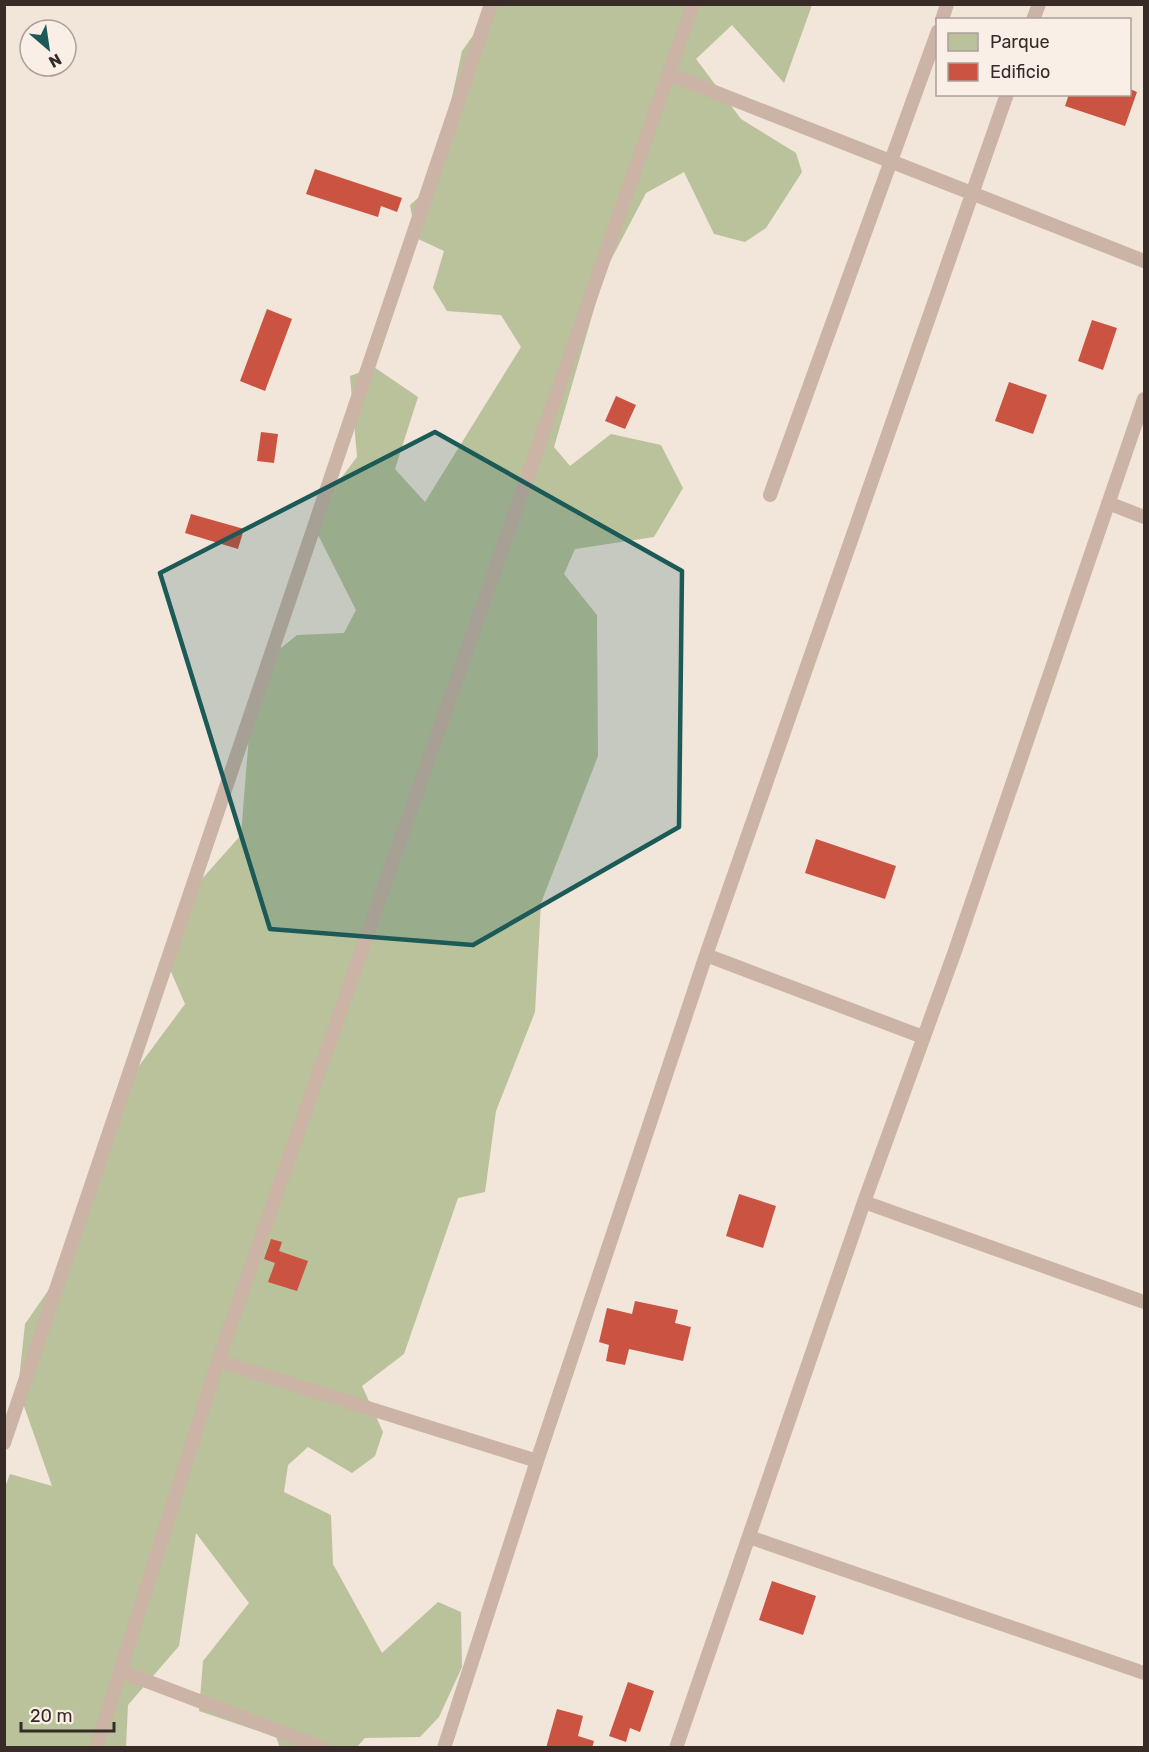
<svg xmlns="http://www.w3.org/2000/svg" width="1149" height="1752" font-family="Rubik,sans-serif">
<rect width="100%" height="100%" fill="#f2e5da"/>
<path fill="#b9c29a" d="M491 5H812L784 83 732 25 696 59 741 119 796 153 802 172 766 228 745 242 714 234 684 172 646 193 605 271 554 447 570 466 611 434 661 445 683 488 654 537 575 549 564 574 597 615 598 756 541 903 535 1012 496 1111 485 1192 458 1198 404 1354 362 1386 383 1432 375 1456 352 1473 308 1447 288 1465 284 1492 331 1515 333 1564 382 1653 438 1602 461 1612 462 1667 439 1717 420 1737 365 1738 357 1747 280 1748 276 1737 199 1711 203 1661 249 1603 196 1533 179 1646 128 1705 126 1747 5 1748V1487L10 1474 52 1486 18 1389 25 1324 52 1285 113 1101 185 1004 169 967 184 899 241 835 252 698 276 652 297 635 344 633 356 610 310 519 357 457 350 376 374 367 418 397 395 469 425 502 521 347 501 315 447 311 433 288 444 251 416 238 410 205 433 185 462 51 492 9Z"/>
<path fill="#ca5441" d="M1130 89 1137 92 1125 126 1065 106 1069 94H1130Z
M315 169 402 198 397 212 381 206 378 217 306 194Z
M267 309 292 319 265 391 240 381Z
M1092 320 1117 328 1103 370 1078 361Z
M1009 382 1047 395 1033 434 995 421Z
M616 396 636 405 625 429 605 421Z
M261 432 278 434 274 463 257 461Z
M191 514 244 529 238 549 185 533Z
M816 839 896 866 885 899 805 873Z
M739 1194 776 1206 763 1248 726 1236Z
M271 1239 282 1242 279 1251 308 1261 297 1291 268 1282 275 1263 264 1259Z
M635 1301 678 1310 675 1323 691 1327 683 1361 629 1349 625 1365 606 1361 609 1345 599 1342 607 1308 632 1314Z
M772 1581 816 1596 803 1635 759 1620Z
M628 1682 654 1691 640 1732 630 1728 626 1742 609 1736Z
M557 1709 583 1716 578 1736 594 1741 592 1748H546Z"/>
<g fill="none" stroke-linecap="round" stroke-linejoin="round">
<path stroke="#cbb3a6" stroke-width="14" d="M942 20 947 4
M1033 20 1039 4
M669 74 1144 261
M770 495 938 31
M1108 503 1144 517
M706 955 923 1037
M864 1202 1144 1302
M218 1361 537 1461
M4 1443 491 4
M749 1537 1144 1673
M120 1671 323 1748
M96 1748 218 1361 693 4
M444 1748 537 1461 706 955 1007 94
M676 1748 864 1202 955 951 1144 399"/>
</g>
<path fill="#1b5a57" fill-opacity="0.2" stroke="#1b5a57" stroke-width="4.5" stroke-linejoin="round" d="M435 432 682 571 679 827 473 945 270 929 160 573Z"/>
<rect width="1149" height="1752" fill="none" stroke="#372a27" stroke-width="12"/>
<rect x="936" y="18" width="195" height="78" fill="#faefe7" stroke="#aca09a" stroke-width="1.5"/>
<rect x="948" y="33" width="30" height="18" fill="#b9c29a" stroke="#aca09a" stroke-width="1.5"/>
<text x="990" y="48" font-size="18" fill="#372a27">Parque</text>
<rect x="948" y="63" width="30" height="18" fill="#ca5441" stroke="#aca09a" stroke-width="1.5"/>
<text x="990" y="78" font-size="18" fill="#372a27">Edificio</text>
<g transform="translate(48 48) rotate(151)"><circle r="28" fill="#faefe7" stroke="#aca09a" stroke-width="1.5"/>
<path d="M0-4.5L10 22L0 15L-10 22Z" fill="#1b5a57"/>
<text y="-9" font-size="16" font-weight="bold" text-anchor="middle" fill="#372a27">N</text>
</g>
<path d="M21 1722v9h93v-9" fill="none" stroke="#372a27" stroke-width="3"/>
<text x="30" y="1722" font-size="18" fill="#372a27" stroke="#faefe7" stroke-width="4.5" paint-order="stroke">20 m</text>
</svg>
